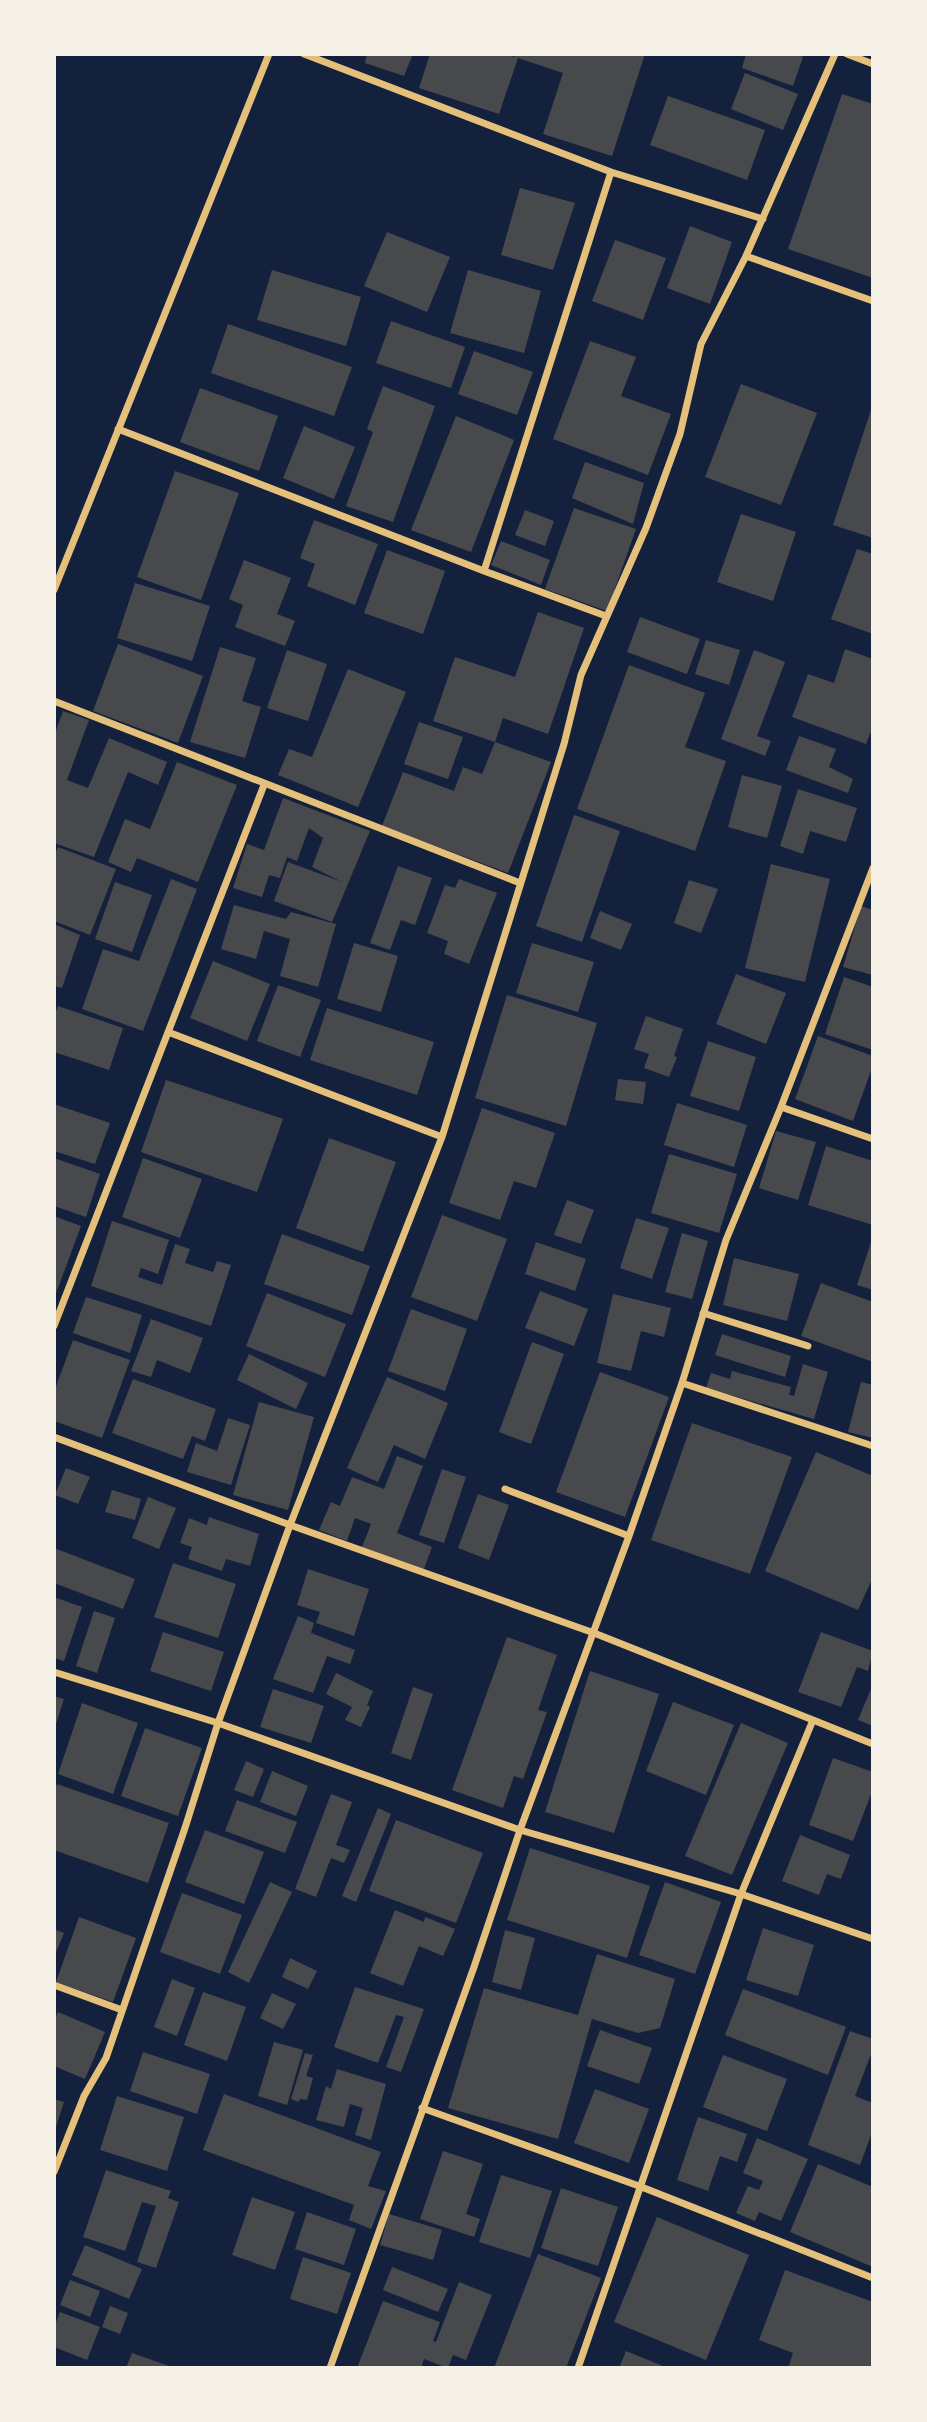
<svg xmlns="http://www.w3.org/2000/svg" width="927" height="2422" font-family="Barlow,sans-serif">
<rect width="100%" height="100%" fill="#14213d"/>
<path fill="#48494c" d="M367 54H413L404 76 365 63Z
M430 54H507L514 57 515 54H645L612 156 543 134 563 73 518 58 499 114 419 88Z
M746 54H795L803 57 793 86 742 68Z
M745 73 798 94 783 130 731 109Z
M842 94 873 104V278L788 249Z
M668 96 765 130 747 180 650 145Z
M520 188 575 203 553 270 501 255Z
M690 226 732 242 710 304 667 288Z
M387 232 450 257 427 312 364 286Z
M615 240 666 258 643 320 592 301Z
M272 270 361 297 346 346 257 320Z
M468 270 541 291 524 353 450 333Z
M391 321 465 347 451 388 376 363Z
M228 324 352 367 334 416 211 373Z
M590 341 636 357 621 396 671 414 648 475 553 439Z
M474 351 533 372 517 415 458 394Z
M741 384 817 413 781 505 705 477Z
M383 386 435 406 393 522 346 506 373 432 367 429Z
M200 388 278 416 259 471 180 442Z
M872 407 873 408V538L833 525Z
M456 416 514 440 471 552 411 530Z
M304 426 355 447 334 499 283 478Z
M585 462 644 483 633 524 572 498Z
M175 471 239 493 201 600 137 577Z
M574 508 636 529 607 611 545 589Z
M525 510 554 521 545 546 515 535Z
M741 514 796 532 773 601 717 582Z
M314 520 378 544 355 605 307 586 315 564 300 558Z
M501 541 550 560 541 585 491 565Z
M857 549 873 554V634L831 619Z
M387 550 445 571 423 634 364 613Z
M244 560 291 578 277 614 295 621 285 646 235 627 243 605 229 599Z
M135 583 210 606 192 661 117 638Z
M538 612 584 628 548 734 503 718 495 742 433 721 455 657 515 677Z
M640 617 700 639 687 674 627 652Z
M706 640 740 650 729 685 695 674Z
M118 644 203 676 178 743 93 711Z
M220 647 256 658 242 701 261 707 245 758 190 742Z
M845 649 873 659V726L866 744 792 717 808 674 834 683Z
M287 650 327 664 308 721 267 708Z
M754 650 785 662 757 736 771 741 765 756 721 739Z
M629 665 705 693 685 747 726 761 695 851 577 809Z
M348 669 406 692 358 807 278 775 289 749 312 757Z
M63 711 89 720 67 780 88 788 109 738 167 762 158 785 128 772 94 857 54 843V736Z
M419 722 463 737 448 779 404 764Z
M799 736 836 749 829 767 853 779 848 793 786 770Z
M495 742 551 762 508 873 382 826 403 772 454 791 463 767 482 774Z
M177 762 237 785 198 882 137 858 131 872 108 862 125 819 150 829Z
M742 775 782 786 767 838 728 827Z
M798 789 857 808 846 842 810 831 803 854 780 846Z
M283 798 370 831 332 922 274 901 288 862 342 882 312 867 323 838 309 828 297 861 287 857 280 878 269 875 262 897 233 888 247 844 264 850Z
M574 815 620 831 582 942 536 926Z
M58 847 116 869 90 935 54 921V856Z
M771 864 830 879 805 982 745 968Z
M398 866 432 878 415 925 401 920 390 950 370 943Z
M171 879 197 889 143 1031 82 1009 103 949 139 961Z
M459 879 497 893 469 964 444 954 448 941 427 933 445 885 455 888Z
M689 880 718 889 701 933 674 923Z
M115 882 152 895 132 952 95 939Z
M234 905 286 919 291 912 336 924 318 987 280 976 290 939 264 931 256 959 221 949Z
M861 906 873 910V975L843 967Z
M600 911 632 924 621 950 590 938Z
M54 924 80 935 62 988 54 986Z
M354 943 398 956 381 1012 337 999Z
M532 943 594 962 578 1012 516 993Z
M213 961 270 984 247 1041 190 1018Z
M736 974 786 993 766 1044 716 1024Z
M844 977 873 987V1050L825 1034Z
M278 985 321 1000 300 1057 257 1041Z
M507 995 597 1023 566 1126 475 1098Z
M58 1006 123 1028 109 1070 54 1052V1016Z
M327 1008 434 1042 417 1095 310 1060Z
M646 1016 683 1029 674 1056 677 1057 669 1077 644 1068 649 1054 634 1049Z
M818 1036 873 1056V1065L853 1121 795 1099Z
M708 1041 756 1057 739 1111 690 1096Z
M618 1079 646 1082 643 1104 615 1100Z
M166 1080 283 1119 257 1192 141 1152Z
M677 1103 747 1125 734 1167 664 1145Z
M54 1104 110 1123 95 1164 54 1151Z
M482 1108 555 1133 536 1188 514 1181 500 1220 449 1203Z
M776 1131 816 1142 798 1200 759 1188Z
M329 1138 396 1162 363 1252 296 1228Z
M826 1146 873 1161V1225L808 1205Z
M669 1154 737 1174 719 1233 651 1213Z
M54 1158 100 1174 86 1217 54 1206Z
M143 1158 202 1179 180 1238 122 1217Z
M567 1200 594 1210 581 1244 554 1235Z
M442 1215 507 1239 477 1321 411 1297Z
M54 1216 81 1226 55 1296H54Z
M636 1218 669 1228 652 1279 620 1268Z
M112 1221 169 1240 158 1274 141 1268 138 1277 162 1285 175 1244 190 1249 185 1263 213 1272 217 1261 231 1265 211 1326 91 1286Z
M682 1233 708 1241 692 1299 665 1292Z
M282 1234 370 1266 352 1315 264 1284Z
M872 1239H873V1290L857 1285Z
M536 1242 586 1259 575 1291 525 1274Z
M734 1258 799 1274 787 1321 723 1305Z
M821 1283 873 1302V1362L801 1336Z
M540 1291 588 1309 574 1346 525 1328Z
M267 1293 346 1324 325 1377 246 1346Z
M613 1294 671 1308 664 1337 641 1331 631 1371 597 1363Z
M86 1297 142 1315 130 1353 73 1333Z
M411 1309 467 1329 445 1391 388 1371Z
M151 1319 203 1338 190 1373 157 1360 151 1377 131 1371Z
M722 1334 791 1356 785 1377 715 1355Z
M73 1340 130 1360 102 1438 54 1421V1392Z
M532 1342 564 1354 531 1444 499 1432Z
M249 1354 308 1383 296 1409 237 1380Z
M803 1364 828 1372 814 1419 706 1388 711 1373 730 1379 732 1371 791 1387 789 1395 794 1396Z
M600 1372 669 1397 625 1517 556 1492Z
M387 1377 448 1403 425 1459 394 1445 378 1482 347 1468Z
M133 1379 216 1409 205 1441 192 1436 183 1459 112 1433Z
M861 1382 873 1385V1438L848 1432Z
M259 1402 314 1417 288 1510 233 1495Z
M228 1418 250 1425 231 1485 187 1472 196 1443 217 1451Z
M692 1423 792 1457 750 1574 651 1540Z
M816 1452 873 1476V1577L858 1610 765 1571Z
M397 1456 423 1466 397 1533 432 1547 424 1569 362 1547 371 1524 355 1518 347 1541 319 1530 331 1502 340 1506 352 1477 384 1489Z
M66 1468 90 1477 78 1504 55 1495Z
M442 1469 466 1477 444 1543 419 1535Z
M112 1490 141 1499 135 1520 105 1512Z
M478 1494 509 1505 489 1560 458 1548Z
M148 1497 176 1508 159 1549 132 1538Z
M209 1517 259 1534 250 1566 226 1559 222 1571 188 1559 192 1547 180 1543 189 1518 207 1525Z
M54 1548 135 1579 123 1609 54 1583Z
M173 1563 236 1584 218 1638 154 1617Z
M308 1569 369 1589 354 1636 316 1623 320 1612 297 1605Z
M54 1597 82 1607 64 1661 54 1658Z
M94 1611 115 1618 97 1673 76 1666Z
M298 1616 314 1623 311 1633 355 1650 350 1664 327 1656 313 1693 273 1679Z
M163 1632 224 1652 211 1691 150 1671Z
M821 1632 873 1651 868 1671 857 1667 841 1707 798 1692Z
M507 1637 557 1655 538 1710 547 1712 523 1779 514 1776 503 1808 452 1790Z
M590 1671 659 1694 614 1833 545 1812Z
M336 1673 373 1691 367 1705 370 1707 361 1727 345 1720 352 1707 326 1694Z
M873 1684V1726L858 1720Z
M413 1687 433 1694 411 1760 391 1753Z
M273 1689 324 1706 311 1743 260 1727Z
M54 1696 64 1699 55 1727H54Z
M673 1702 734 1725 706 1795 646 1771Z
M82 1703 138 1723 113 1794 58 1774Z
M741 1723 788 1743 732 1875 685 1856Z
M145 1728 202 1748 178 1816 121 1796Z
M833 1758 873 1772V1789L853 1841 809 1825Z
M246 1761 264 1769 253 1797 234 1790Z
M272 1771 308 1786 296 1816 260 1802Z
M57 1784 169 1823 148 1883 54 1850V1792Z
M331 1794 352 1802 336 1845 350 1850 344 1863 331 1858 316 1897 295 1889Z
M237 1800 297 1822 285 1853 225 1831Z
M378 1808 391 1814 356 1902 342 1896Z
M396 1820 483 1853 456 1923 369 1891Z
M205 1830 264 1852 244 1904 185 1882Z
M800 1835 850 1855 841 1879 827 1874 819 1895 782 1881Z
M530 1848 650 1886 627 1958 507 1920Z
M270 1882 292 1892 249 1983 228 1972Z
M665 1882 721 1902 695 1974 639 1955Z
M182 1893 242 1915 220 1974 160 1952Z
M395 1910 424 1922 425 1917 455 1929 443 1956 419 1946 403 1986 370 1973Z
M79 1917 136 1938 113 2002 56 1982Z
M763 1928 814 1945 798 1996 746 1980Z
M54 1929 64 1933 54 1957Z
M505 1930 535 1938 521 1990 492 1982Z
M597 1954 675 1979 660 2028 638 2033 592 2019 558 2139 448 2108 484 1988 578 2015Z
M290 1958 317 1971 308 1989 282 1977Z
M172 1979 195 1988 177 2036 154 2027Z
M355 1987 424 2009 401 2072 386 2067 404 2017 396 2015 378 2063 334 2047Z
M743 1989 846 2027 828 2075 725 2035Z
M203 1992 246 2007 227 2061 184 2045Z
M272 1993 296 2004 283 2029 260 2018Z
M58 2012 105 2032 85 2079 54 2066V2020Z
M600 2030 652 2048 639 2084 587 2066Z
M850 2031 873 2039V2049L855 2096 873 2103V2136L871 2135 860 2165 808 2145Z
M274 2042 303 2050 287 2105 258 2096Z
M143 2052 210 2074 197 2114 130 2091Z
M305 2053 313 2055 306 2076 313 2078 307 2100 300 2099 299 2102 291 2099Z
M723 2055 787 2079 767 2131 703 2107Z
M337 2069 386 2084 371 2140 355 2135 363 2108 350 2104 344 2127 316 2120 326 2086 331 2089Z
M595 2089 649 2109 629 2163 574 2143Z
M224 2094 381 2152 368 2186 386 2191 371 2229 349 2220 354 2205 203 2150Z
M117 2096 184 2117 167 2171 100 2150Z
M54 2099 64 2102 55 2130H54Z
M698 2117 747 2134 737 2162 720 2156 708 2191 677 2180Z
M757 2138 808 2159 781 2221 759 2212 755 2221 736 2213 748 2186 759 2190 763 2181 743 2173Z
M443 2151 483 2164 466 2214 480 2219 474 2237 420 2219Z
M818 2164 873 2187V2267L790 2232Z
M106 2170 171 2191 168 2198 179 2202 156 2268 137 2262 156 2206 142 2202 125 2251 83 2237Z
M501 2175 552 2191 530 2258 479 2242Z
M561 2188 618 2207 598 2266 541 2248Z
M252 2197 295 2212 275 2270 232 2255Z
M307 2212 356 2229 344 2265 295 2249Z
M389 2214 442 2230 433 2260 380 2245Z
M657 2217 749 2255 706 2360 614 2322Z
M85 2245 142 2269 129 2299 72 2275Z
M538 2254 601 2278 566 2368H494Z
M303 2257 351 2273 337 2314 290 2299Z
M392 2267 448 2289 438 2312 383 2290Z
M785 2270 873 2302V2368H788L793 2353 759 2340Z
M70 2280 100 2291 90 2317 60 2305Z
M459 2282 492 2295 466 2360 453 2355 448 2368 424 2359 421 2368H357L383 2301 440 2322 433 2341 436 2342Z
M110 2306 128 2313 120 2334 102 2327Z
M60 2312 100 2327 87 2360 54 2347V2327Z
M626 2351 668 2368H619Z
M132 2353 172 2367V2368H126Z"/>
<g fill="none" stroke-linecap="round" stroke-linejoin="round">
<path stroke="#e5c07b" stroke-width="7" d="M304 54 611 172 763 219
M835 54 746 256 873 301
M847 54 873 64
M118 429 484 571 606 616
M484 571 611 172
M54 590 269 54
M54 701 520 883
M168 1032 442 1137
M781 1107 873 1139
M703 1313 808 1346
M54 1326 264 785
M682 1383 873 1446
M54 1437 290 1525 594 1633 813 1720 741 1894 578 2368
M505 1489 629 1536
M54 1672 218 1723 520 1830 741 1894 873 1939
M813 1720 873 1744
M54 1985 122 2010
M422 2108 639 2186 873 2278
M54 2172 84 2096 106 2058 185 1828 218 1723 290 1525 442 1137 564 744 581 675 646 528 680 434 701 344 746 256
M330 2368 474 1967 520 1830 629 1536 682 1383 726 1240 781 1107 873 868"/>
</g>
<rect width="927" height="2422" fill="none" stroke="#f6f1e7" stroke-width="112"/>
</svg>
